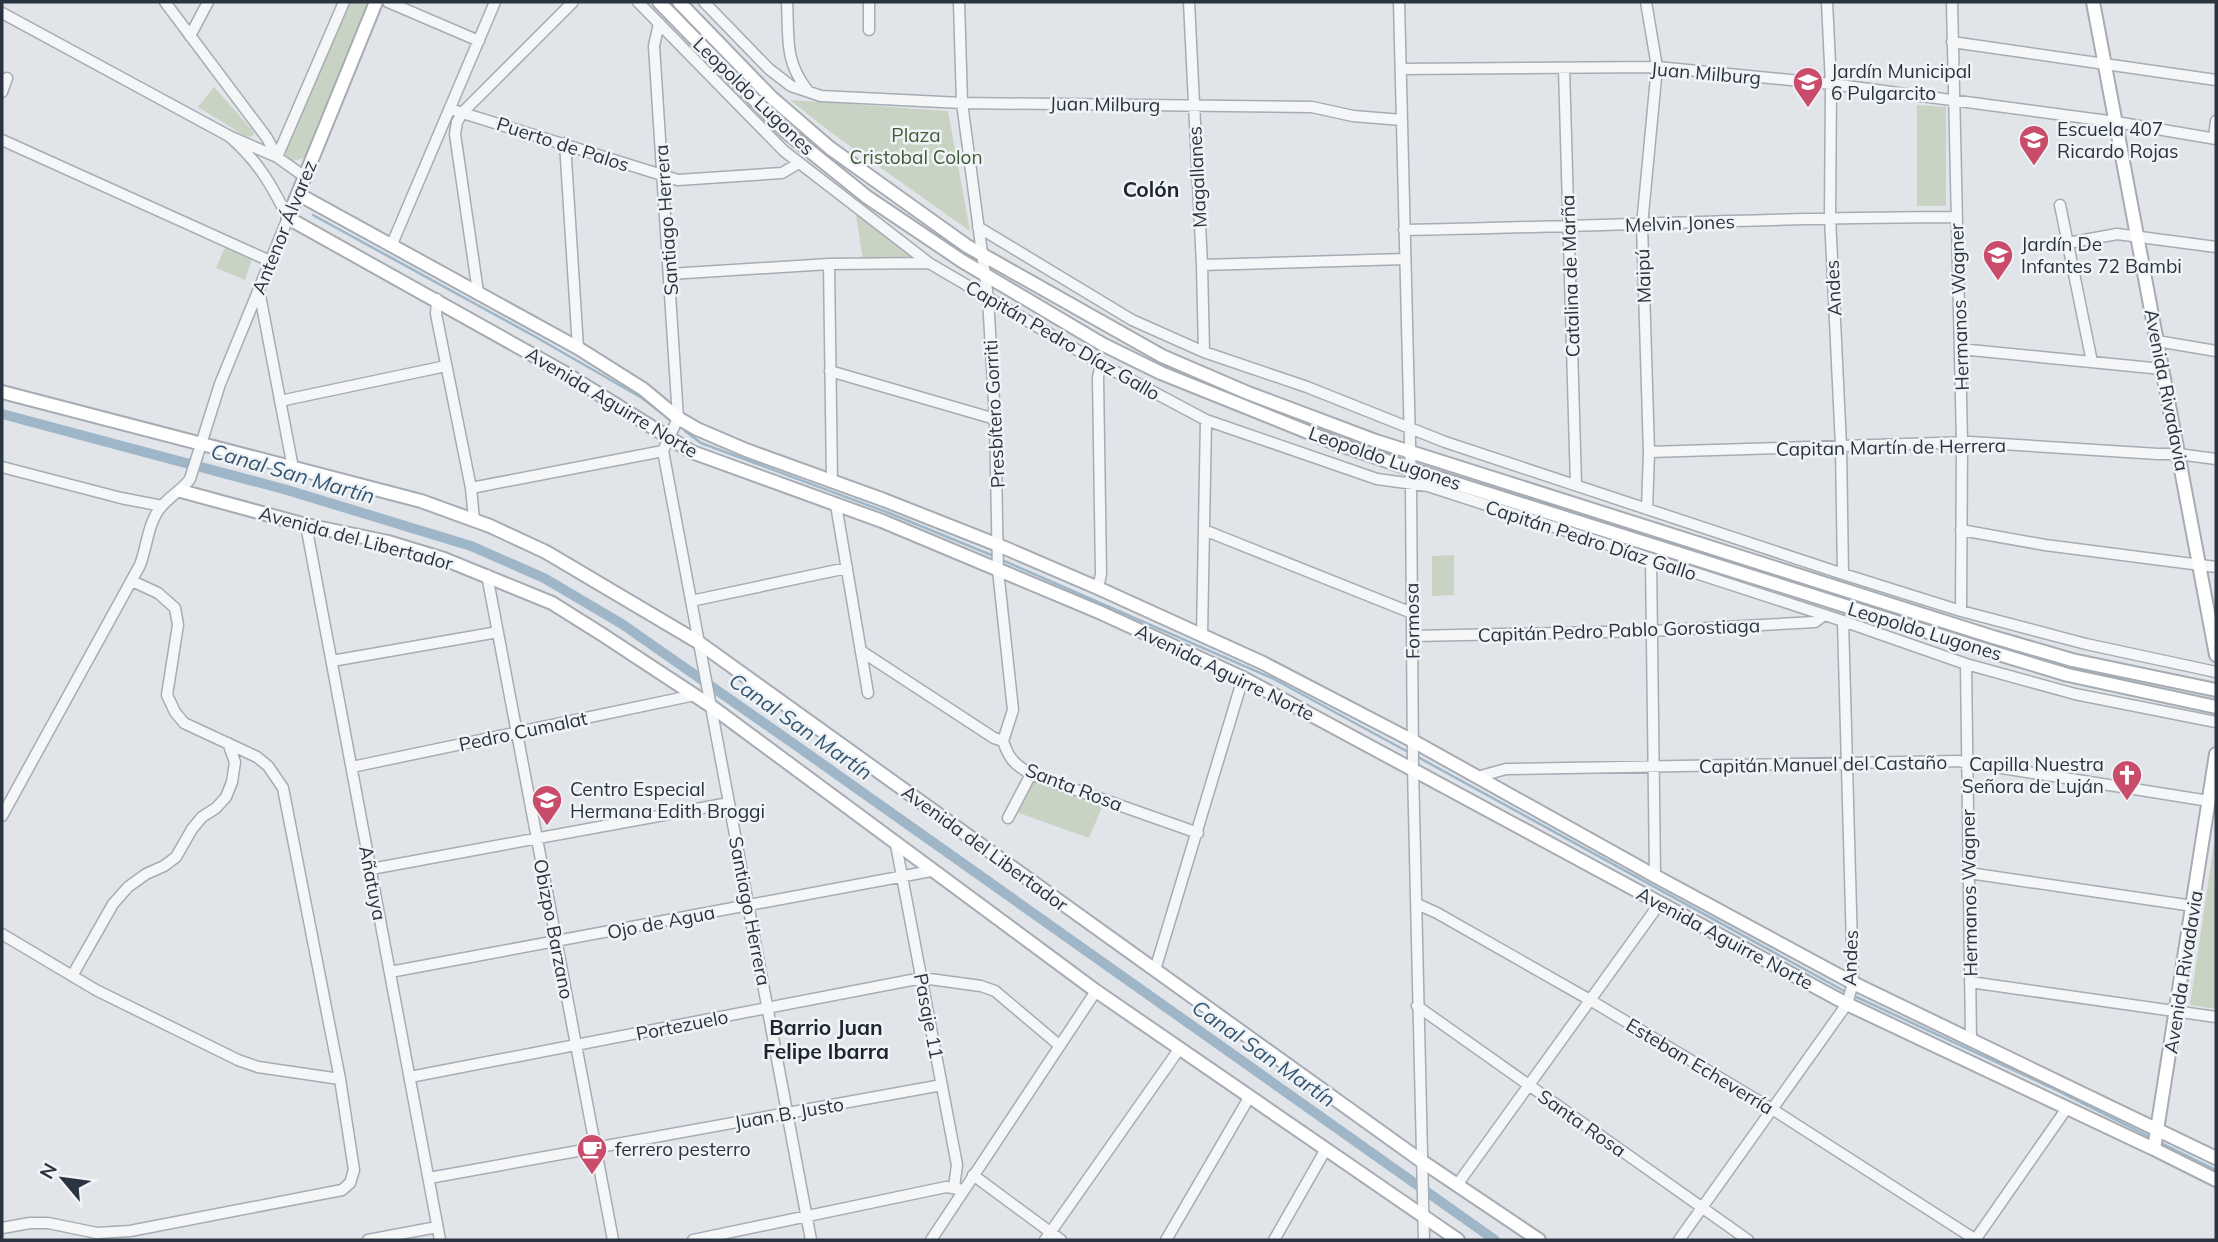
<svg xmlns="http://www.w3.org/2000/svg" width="2218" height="1242" font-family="Mulish,sans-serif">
<rect width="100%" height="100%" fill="#e1e5e9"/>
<path fill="#c8d3c3" d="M347 2H372L309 153 304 158 293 161 286 155V146Z
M214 87 252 130 254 134 251 137 245 136 198 107Z
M790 100 948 111 970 231 833 134Z
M1917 105 1946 107V206H1917Z
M856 214 916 259 863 261Z
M226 245 253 256 245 280 216 268Z
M1454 555V595L1432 596V556Z
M1033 780 1103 805 1089 838 1016 812Z
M2216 830V1009L2190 1005Z"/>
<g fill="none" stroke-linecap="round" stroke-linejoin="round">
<path stroke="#9eb6c8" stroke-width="2.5" d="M313 215 534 336 642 398 672 421
M685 431 701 443 889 513 996 557
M1002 560 1272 678 1410 753
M1416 756 1846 992
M1852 995 2050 1087 2152 1138
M2161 1143 2216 1170"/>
<path stroke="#9eb6c8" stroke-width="10" d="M2 414 287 490 471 546 544 578 622 624 794 744 1495 1240"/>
<g stroke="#a6acb3" stroke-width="13">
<path id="street" d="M165 2 267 138 277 157 305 177
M388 2 479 41
M638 2 784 151 929 263 1101 364 1206 420 1377 479 1428 486 1843 621 1966 664 2075 694 2216 722
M704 2 769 69 791 86 821 96 962 103 1312 107 1353 116 1402 120
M787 2C789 38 784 61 808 91
M869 2V30
M959 2 962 103 988 298 995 419 998 570 1013 710 1003 741
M1189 2 1202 265 1204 352
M1399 2 1411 483 1413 768 1424 1240
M1646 2 1657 67 1642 225 1649 452 1647 509
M1827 2 1831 84 1830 217 1841 446 1843 574
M1952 2 1962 442 1961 611
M2 13 229 136 277 157 344 2
M659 23 654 46 678 418 663 451 811 1240
M190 36 208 2
M1952 42 2216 80
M1564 68 1576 485
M1401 69 1657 67 1831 84 2116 122 2216 139
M2 92 7 78
M450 109 678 180 782 173 799 163
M2214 138 2216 121
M2 140 270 261
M565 143 578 348
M2060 205 2092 362
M978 227 1132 320 1204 352 1307 387 1445 442 1843 574 1961 611 2086 644 2216 672
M1404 230C1588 227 1772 217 1956 217
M2068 243 2117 234 2216 247
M392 244 495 2
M829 264 832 481
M1202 265 1405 259
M670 274 829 264 929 263
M259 290 293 468
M478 292 455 134 457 122 463 112 573 2
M437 299 436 314 471 488 474 520
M2157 341 2216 351
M1960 349 2162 369
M830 371 995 419
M280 401 446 366
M1649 452 1970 442 2158 454H2178L2216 459
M2 467 121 498 162 506
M471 488 663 451
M836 505 868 693
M306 525 440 1240
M1204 530 1412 613
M1961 530 2045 545 2216 567
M1651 560 1655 876
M487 575 613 1240
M1098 588 1101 574 1098 377 1101 364
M691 601 847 568
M1202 635 1206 420
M1413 636 1651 631 1815 622 1824 615
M861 651 994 738 1003 741C1009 759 1015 765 1031 774L1198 833
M332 661 498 632
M1966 664 1971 1039
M352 767 695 695
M1477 777 1506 769 1958 761 2209 801
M2 816 140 565C147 547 148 522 161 507 170 496 182 490 190 479L220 384 288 218C271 184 258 161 229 136
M1008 818 1031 774
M896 845 957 1165 954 1187
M371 869 729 803
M1969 873 2193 906
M1417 904 1437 913 1590 1000 1772 1109 1976 1240
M2 934 96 990 238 1060 258 1067 340 1079
M1155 970 1243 678
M390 972 931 871
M72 976 113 904 128 887 146 874 164 866 176 857 192 829 202 817 216 808 226 797 232 782 235 762 228 743
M1970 982 2216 1017
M1417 1006 1748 1240
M410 1077 922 978 981 986 995 991 1059 1045
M973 1175 1061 1240
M429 1178 942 1085
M1457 1185 1660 903
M2 1228 30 1223H48L97 1233 130 1231 342 1190 350 1183 354 1170 340 1079 283 788 268 766 257 757 184 723 175 712 167 695 178 625 175 608 158 593 132 581
M368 1240 437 1227
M693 1240 946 1187 959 1189
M931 1240 1096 991
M1045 1240 1180 1048
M1166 1240 1250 1096
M1274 1240 1326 1149
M1679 1240 1847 1004 1853 983 1843 621
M1975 1240 2067 1108"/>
</g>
<g stroke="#a6acb3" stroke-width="16">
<path id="secondary" d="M376 2 288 218 565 373 692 452 882 521 1099 612 1243 678 1847 1004 2154 1149 2216 1180
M659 2 785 131 867 197 962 261 1102 344 1161 373 1335 443 1410 469 1995 653 2068 675 2216 707
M679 2 771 97 830 148 967 246 1162 356 1248 393 1376 441 1993 637 2072 660 2216 690
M2093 2 2216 655
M298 194 578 348 643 389 678 418 697 429 746 450 884 500 998 545 1098 588 1263 663 1413 741 1655 876 1853 983 2216 1158
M2 392 421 501 490 526 546 552 698 642 1420 1160 1539 1240
M181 491 306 525 388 542 444 559 552 603 603 635 711 706 1096 991 1458 1240
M2154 1149 2216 754"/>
</g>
<use href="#street" stroke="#f4f6f8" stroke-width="10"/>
<use href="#secondary" stroke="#fff" stroke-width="12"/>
</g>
<defs>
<g id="school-pin" transform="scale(1.575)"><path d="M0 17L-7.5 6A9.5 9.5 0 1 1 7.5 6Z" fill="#c94c6a" stroke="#f1f4f7"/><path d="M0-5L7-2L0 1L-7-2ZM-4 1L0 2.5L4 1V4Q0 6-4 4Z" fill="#fff"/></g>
<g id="church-pin" transform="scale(1.575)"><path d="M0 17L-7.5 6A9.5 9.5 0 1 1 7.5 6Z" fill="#c94c6a" stroke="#f1f4f7"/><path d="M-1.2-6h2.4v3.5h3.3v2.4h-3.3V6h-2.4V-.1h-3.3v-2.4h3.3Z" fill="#fff"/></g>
<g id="cafe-pin" transform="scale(1.575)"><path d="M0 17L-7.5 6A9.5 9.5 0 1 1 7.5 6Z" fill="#c94c6a" stroke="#f1f4f7"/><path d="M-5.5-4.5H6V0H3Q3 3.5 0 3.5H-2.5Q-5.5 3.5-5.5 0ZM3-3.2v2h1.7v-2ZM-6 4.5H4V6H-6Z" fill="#fff"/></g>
</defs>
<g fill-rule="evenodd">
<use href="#school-pin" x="1808" y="82"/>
<use href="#school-pin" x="2034" y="140"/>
<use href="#school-pin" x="1998" y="255"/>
<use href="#church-pin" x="2127" y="775"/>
<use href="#school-pin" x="547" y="800"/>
<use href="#cafe-pin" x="592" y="1149"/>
</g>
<g text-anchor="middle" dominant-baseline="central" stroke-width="5" stroke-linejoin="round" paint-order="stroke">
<g font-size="19" fill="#2a3441" stroke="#f1f4f7" text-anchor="start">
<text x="1831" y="71">Jardín Municipal<tspan x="1831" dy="22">6 Pulgarcito</tspan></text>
<text x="2057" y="129">Escuela 407<tspan x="2057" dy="22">Ricardo Rojas</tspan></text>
<text x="2021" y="244">Jardín De<tspan x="2021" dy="22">Infantes 72 Bambi</tspan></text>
<text x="2104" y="764" text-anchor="end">Capilla Nuestra<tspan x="2104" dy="22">Señora de Luján</tspan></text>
<text x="570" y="789">Centro Especial<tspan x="570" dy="22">Hermana Edith Broggi</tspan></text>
<text x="615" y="1149">ferrero pesterro</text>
</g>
<g font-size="19" fill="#2a3441" stroke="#f1f4f7">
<text transform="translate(1706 73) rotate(5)">Juan Milburg</text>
<text transform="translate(754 96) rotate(44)">Leopoldo Lugones</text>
<text transform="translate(1105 104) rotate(1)">Juan Milburg</text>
<text transform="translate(563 144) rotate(18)">Puerto de Palos</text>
<text transform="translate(1197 177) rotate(-93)">Magallanes</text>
<text transform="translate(666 220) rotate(-94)">Santiago Herrera</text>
<text transform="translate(1680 223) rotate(-2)">Melvin Jones</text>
<text transform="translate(284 227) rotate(-68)">Antenor Álvarez</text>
<text transform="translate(1570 276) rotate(-92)">Catalina de Marña</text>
<text transform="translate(1643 276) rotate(-92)">Maipú</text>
<text transform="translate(1833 288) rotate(-93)">Andes</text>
<text transform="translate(1959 307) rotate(-92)">Hermanos Wagner</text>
<text transform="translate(1063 340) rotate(30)">Capitán Pedro Díaz Gallo</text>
<text transform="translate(2167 390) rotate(79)">Avenida Rivadavia</text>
<text transform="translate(612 402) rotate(31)">Avenida Aguirre Norte</text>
<text transform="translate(994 414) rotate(-93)">Presbítero Gorriti</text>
<text transform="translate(1891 447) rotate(-1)">Capitan Martín de Herrera</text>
<text transform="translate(1385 458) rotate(19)">Leopoldo Lugones</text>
<text transform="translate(356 538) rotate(15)">Avenida del Libertador</text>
<text transform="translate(1591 540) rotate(18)">Capitán Pedro Díaz Gallo</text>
<text transform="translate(1412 621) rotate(-91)">Formosa</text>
<text transform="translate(1619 630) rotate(-2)">Capitán Pedro Pablo Gorostiaga</text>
<text transform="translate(1925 631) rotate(17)">Leopoldo Lugones</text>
<text transform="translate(1225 672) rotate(26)">Avenida Aguirre Norte</text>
<text transform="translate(523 731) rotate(-12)">Pedro Cumalat</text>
<text transform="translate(1823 764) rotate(-1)">Capitán Manuel del Castaño</text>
<text transform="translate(1074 787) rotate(21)">Santa Rosa</text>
<text transform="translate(985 848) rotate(36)">Avenida del Libertador</text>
<text transform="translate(373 883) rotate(79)">Añatuya</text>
<text transform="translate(1969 893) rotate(-91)">Hermanos Wagner</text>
<text transform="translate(750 911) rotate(79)">Santiago Herrera</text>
<text transform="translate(661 922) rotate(-11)">Ojo de Agua</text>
<text transform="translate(554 929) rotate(79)">Obizpo Barzano</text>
<text transform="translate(1725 938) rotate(28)">Avenida Aguirre Norte</text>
<text transform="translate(1850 958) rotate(-88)">Andes</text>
<text transform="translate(2183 972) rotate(-81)">Avenida Rivadavia</text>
<text transform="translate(929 1016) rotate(79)">Pasaje 11</text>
<text transform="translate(682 1025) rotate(-11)">Portezuelo</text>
<text transform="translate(1700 1066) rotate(31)">Esteban Echeverría</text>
<text transform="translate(789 1113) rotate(-10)">Juan B. Justo</text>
<text transform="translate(1582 1123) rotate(35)">Santa Rosa</text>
</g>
<g font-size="19" fill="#425c38" stroke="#f1f4f7">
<text x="916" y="135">Plaza<tspan x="916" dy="22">Cristobal Colon</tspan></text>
</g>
<g font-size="21" font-weight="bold" fill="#1c2531" stroke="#f1f4f7">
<text x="1151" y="189">Colón</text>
<text x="826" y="1027">Barrio Juan<tspan x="826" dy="24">Felipe Ibarra</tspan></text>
</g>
<g font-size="21" font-style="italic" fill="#365773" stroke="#f1f4f7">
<text transform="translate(293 473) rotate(16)">Canal San Martín</text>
<text transform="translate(801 726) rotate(35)">Canal San Martín</text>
<text transform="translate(1264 1053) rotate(35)">Canal San Martín</text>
</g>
</g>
<rect width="2218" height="1242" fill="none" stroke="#2a3441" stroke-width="7"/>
<g transform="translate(63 1179) rotate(299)" stroke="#f1f4f7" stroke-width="5" paint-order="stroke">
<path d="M0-5L12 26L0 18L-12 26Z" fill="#2a3441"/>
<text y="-10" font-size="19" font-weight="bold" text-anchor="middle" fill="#2a3441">N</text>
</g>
</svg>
